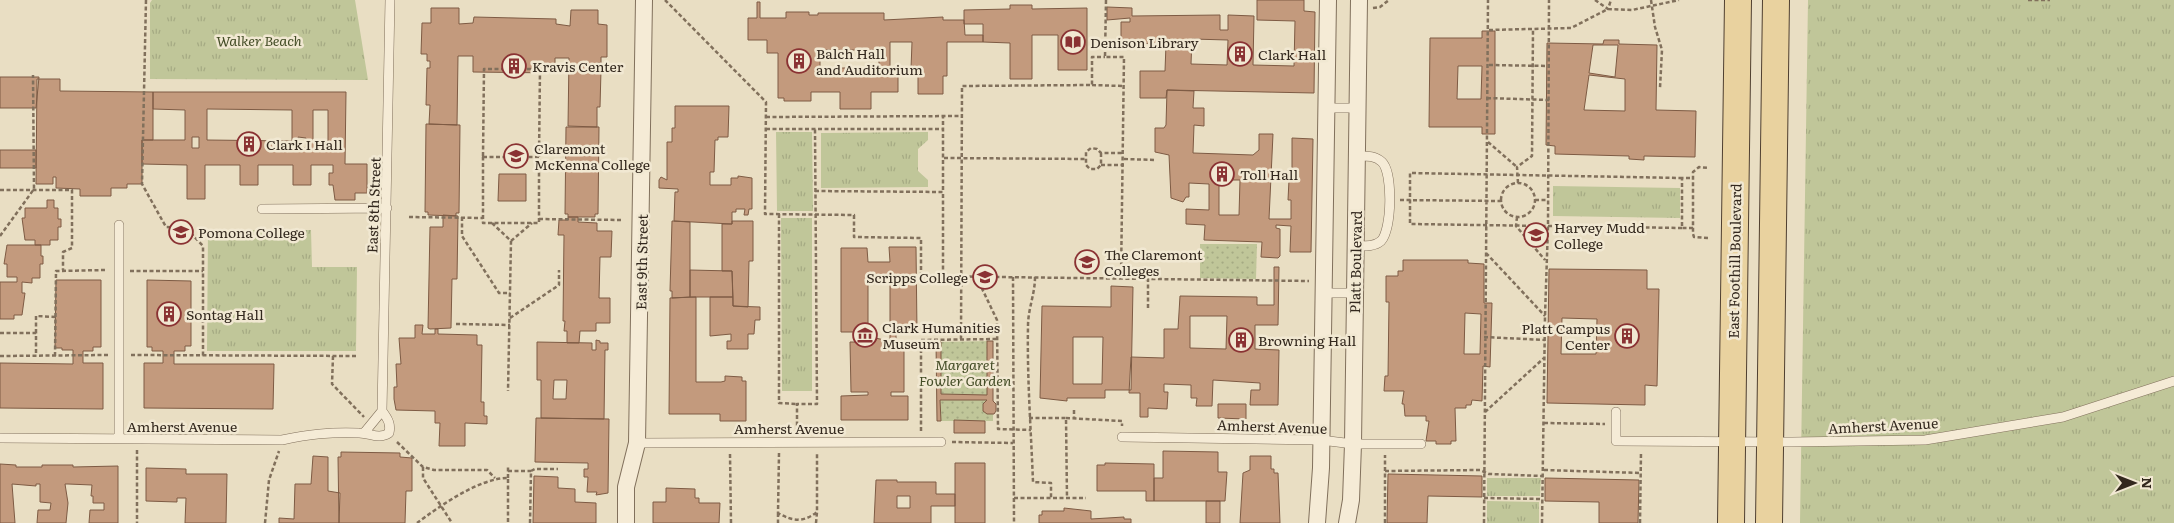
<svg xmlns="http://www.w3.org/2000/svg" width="2174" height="523" font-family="Literata,serif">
<defs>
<pattern id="grass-tufts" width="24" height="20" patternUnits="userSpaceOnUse" patternTransform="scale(1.25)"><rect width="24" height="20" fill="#c0c699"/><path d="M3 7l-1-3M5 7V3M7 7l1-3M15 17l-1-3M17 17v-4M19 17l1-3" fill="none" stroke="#a5aa83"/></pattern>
<pattern id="garden-dots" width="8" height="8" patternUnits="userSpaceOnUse" patternTransform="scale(1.25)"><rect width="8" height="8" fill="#c0c699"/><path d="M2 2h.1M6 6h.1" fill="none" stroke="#a5aa83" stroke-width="1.8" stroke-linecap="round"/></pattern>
</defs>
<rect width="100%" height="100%" fill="#e9dec3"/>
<path fill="url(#grass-tufts)" d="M152 0H355L368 80 150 79V3Z
M1808 0H2174V523H1800Z
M776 132H812L813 211H777Z
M928 132V140L918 149V171L928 180V187L821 188V133Z
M1553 186 1680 188V218L1553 216Z
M781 218H812V391H782Z
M208 230H311L312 267H357L356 351H207Z
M1487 478H1541L1540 496H1487Z
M1487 501 1539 502V523H1487Z"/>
<path fill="url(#garden-dots)" d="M1200 244H1257L1256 279 1200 278Z
M993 341V421H937L936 342Z"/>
<path fill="#c39a7d" stroke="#7e5b44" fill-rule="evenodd" d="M1257 0H1304V11L1315 12 1314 93 1167 90 1166 98H1140V71H1165L1166 44 1130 43V40H1121V22H1130V18L1107 20V7L1132 8V16L1220 15V30H1228V15L1254 16 1253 65 1294 66 1295 21 1257 20ZM1192 39 1228 40 1227 65 1191 64Z
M757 2H760V18H786V12H809V15H818V13H884V20L943 17V20H964L965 35H983V42H947V76H943V94H918V76H898V92H871V109H840V92H811V101H784V98H778V53H767V40H748V18H757ZM890 42H912L911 69 890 68ZM820 50H879V68H820Z
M1010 5H1032V9L1087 8V70H1058V35H1032V79H1010V43L983 42V24H964V10L1010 9Z
M431 8H459V24L473 23 474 17 556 19V24L570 26 571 10H598V24L607 25V57H601V63H597V70H601L600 107H597V127L568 126 569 58H555V73L473 72V56H458L457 125 429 124 430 105H426L427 68H430V61H427V54H421L422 23H431Z
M1482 31H1495V134H1482V127H1429L1430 38H1482ZM1458 66H1482L1481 99H1457Z
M1604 40H1619V44L1657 45 1656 110 1696 111 1695 157 1644 156V160L1629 159V156L1555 154V146L1546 145 1547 43 1603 44ZM1589 75 1625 79V111L1584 110Z
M1593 45H1618L1615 77 1589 73Z
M0 77H39L36 108H0Z
M37 79H60V91L153 92V140H142V184H127V188H111V196H80V189L56 188V177H53V184H36Z
M1167 90 1194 91 1193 108H1204V126L1194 125 1193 153 1253 155 1259 150V134H1273L1269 219H1291V200H1288L1289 180H1292V138L1313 139 1311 252H1290L1291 226 1276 225V228L1280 229V256L1278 258 1261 257 1262 242 1204 240 1205 225 1186 224V209L1209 210V184L1189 183V197H1186L1183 202 1171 198 1169 155 1155 152V128H1164L1166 125ZM1219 180H1240L1239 215H1219Z
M153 92H346L345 164H367V193H355V200H335L333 185H329V173H333V165H311V185H293V165H258V185H240V165H205V199H187V165L142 164V140H185V110L153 109ZM207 109 292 110V141L207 140ZM313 110H328V141H313ZM192 137H199V148H192ZM298 137 306 138V148H298Z
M675 106H729L728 137H718V140H715L714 172H710V185H731V178H738V176L752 178V209H749L748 215H744L745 209H736V212H732V224L674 221 675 192H678V189L659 188V180L661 177 667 180V142H672V128H675Z
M426 124 460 125 459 213H456V216L428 215V212H425Z
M566 127H599L598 214H595V217H568V214H565Z
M0 150H36V168H0Z
M499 174H526V201H498Z
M47 200H54V208H58V219H61V227H58V240H50V245H35V240H25L22 218H25V208H47Z
M443 215 458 216 457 279H452L451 328 430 329 428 328 430 227H443Z
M568 217H578V222L597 223V231H612L611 257H600L599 298H610V323H596V331H580L579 343H567V331H564L565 321H563L564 235H558L559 220H568Z
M672 221 690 222V297L672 298V291H670Z
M732 221H753V261H749L748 307 733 306 732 271H722V224H732Z
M7 245H41V256H43V264H40V278H32V283L22 282V293H25L22 315H14V319H0V282H17V277H7V264H4Z
M889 247H916L917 332H896V341L907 342V350H904V392H891V396H908V420H841V396L868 395V392H851L850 342H861V332H841V248H867L868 262H890ZM868 275H890V341L875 338V341H868Z
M1403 260H1468V263L1484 264V303H1492L1490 367 1483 366 1482 401 1472 400 1471 405H1466V408H1455L1456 441H1451V444H1436V441H1426L1429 421H1426V416H1405L1404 404H1402L1404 391H1384L1385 376H1388L1389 302H1386V276H1398V271H1403ZM1465 313 1481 314 1480 354H1464Z
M1274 267H1279L1278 325H1255V349L1279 350 1278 405H1250L1251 390H1260V383L1213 380 1212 406H1196L1197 398H1191V385L1164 384V392H1168L1167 409 1148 408V417H1140V393H1129L1131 357 1164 358V329H1178L1180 296 1257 297V305H1274ZM1190 316H1227L1226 349 1190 348Z
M1549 269 1647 270V289H1659L1657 386 1645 385V405L1547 403ZM1562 318 1597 319 1596 354H1561Z
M690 270 732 271 733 297H690Z
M56 280H101V347H93V351H83V363H103V409L0 408V363L73 364V350H62V348H55Z
M147 280 191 281V346H185V351H174V364H274L273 409 144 408V363H163V351H152V347H147Z
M1111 286 1133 287 1131 390H1105V398H1067V401L1040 398 1042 306 1111 307ZM1073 337H1103L1102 384H1073Z
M696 297V382H721L725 381V376L742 377V381H746V421H720V414H669L670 298Z
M710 297H733V306L760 307V320H755L754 334H748V349H727V341H731V334L710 336Z
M415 325H423L422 334H435V329H438V334L477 335V345H482L481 402H484V416H487V424L465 423V446H439L440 423H435V411L396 410 394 399V387H397L396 364H401L399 338H415Z
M596 340 600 341V343H608V350H605L604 419 541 418V380H537V342L592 343V350H596ZM554 380H567L566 399H553Z
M987 341H993V401L996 404V411L994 414H987L983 411V404L987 400H940L941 421H937L936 342H941V394L987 395Z
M1218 404H1246V419L1218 418Z
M536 418 609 419 608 493 596 495 597 492H587L588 477H584V469H588V463L535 462Z
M954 420 985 421V433H954Z
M1163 451 1218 452V472H1227L1225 501H1154V478H1163Z
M341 452 400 453V457L412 458V491H406L405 523H339L338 457H341Z
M313 456 328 457V491L340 493 339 523H279V518L294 519 295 484H311Z
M1250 456H1271V469H1274V473H1278L1280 523H1240L1243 473 1250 470Z
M955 463H985V523H955Z
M1105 463 1154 464V501H1146V491H1097V465H1105Z
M0 464 16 465V467H42V465H73V467L118 466V523H89L90 510H104V503H93V496H91L92 485 68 484H65L68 503 66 523H37L38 510H50L51 503 40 502V484H36V486L12 484 15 523H0Z
M146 468 186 469V474H227L226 523H185L186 498H177V502L146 501Z
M1388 474 1482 476V497L1428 496 1427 523H1387Z
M534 476 558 477V488L575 489V502L596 503V523H533Z
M1545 478 1639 480 1638 523H1599V502L1545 501Z
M876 480H897V482H936V494H955V506H931V523H874ZM897 496H910V508H897Z
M666 488 695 489V498H699V503H720L719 523H653V502H666Z
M1206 501H1220V523H1206Z
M1064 508 1091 511V519L1124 517V519H1131V523H1039V515H1042V511H1064Z"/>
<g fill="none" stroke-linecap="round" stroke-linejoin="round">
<g stroke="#81705c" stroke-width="10">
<path id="service" d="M1326 108H1357
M262 209 387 208
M119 225V439
M1355 246C1364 246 1374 247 1381 241 1392 230 1393 173 1382 162 1375 155 1365 156 1356 156
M1323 293H1355
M382 411 390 0
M1616 412V441L1792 442 1925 440 2063 417 2174 381
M364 433 382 411
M1122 437 1321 440 1353 444H1421
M0 438 282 440C310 434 330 432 359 433 371 433 378 440 389 433 391 424 388 419 382 411
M637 443 941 442"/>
</g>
<g stroke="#81705c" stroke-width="18">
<path id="minor" d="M626 523V487L637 443 644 0
M1317 523 1321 468 1328 0
M1347 523 1351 500 1353 444 1359 0"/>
</g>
<g stroke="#4f3f30" stroke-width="28">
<path id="primary" d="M1731 523 1738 0
M1769 523 1776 0"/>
</g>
<path stroke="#81705c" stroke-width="2.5" stroke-dasharray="4 2.5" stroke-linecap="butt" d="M146 0 142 184 166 227 186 228 203 246V356
M665 0 766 102 765 214 854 215V237L921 238V276L1309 281
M1106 0 1105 57H1124L1121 278
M1595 0 1608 9 1611 0
M1651 0 1655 27 1662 50 1660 88
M2028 0H2050
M1373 8 1380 7 1389 0
M1489 30 1571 28 1608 9 1632 10 1679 0
M1489 65 1550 66
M1092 85 1123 86
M1487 98 1549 100
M766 117 962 116
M766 129H943
M1488 142 1517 167
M1101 153V165L1097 169H1090L1086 165V152L1091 148 1097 149 1101 153H1124
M483 156 484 69H540L539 157
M483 157H539V223H483Z
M944 158 1086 159
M1124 159 1156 160
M1101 165H1124
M1518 183 1517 167 1532 156 1533 29
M1501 200a17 17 0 1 1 34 0a17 17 0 1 1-34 0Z
M0 190H72V248L63 252V270
M815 191 943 192V116
M1400 200 1501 201
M1535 200H1548
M779 214V403L797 404
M409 217 483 218
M462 217V236L499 293H510
M1517 217 1516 226 1545 260
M539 219 621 220
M492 223 511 241 508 391
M1682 228 1410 224V173L1682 178
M1693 228H1682V178H1693
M0 236 34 189 33 75
M1708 238 1694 237 1693 234V172L1699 167 1709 168
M511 241 532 223
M1486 253 1545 316
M130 271H203
M943 276V192
M976 276 997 320 998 429 1031 430
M1013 277 1014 523
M1035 277C1035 294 1028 309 1028 326 1027 378 1031 430 1033 482L1051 483V498
M1148 308V278
M510 318 559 285V270
M456 324 510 325
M0 333H36V355
M36 333V316L56 317
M1484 337 1545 340
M961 339 962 86 1092 85V57H1105
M131 355 358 356
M0 356 108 355
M55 356 56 271 107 270
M333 356 332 384 364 417
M1074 410V418
M1485 412 1544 358
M1029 418H1066L1067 498
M1066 418 1122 421V426
M1544 423 1605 424
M921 431V340L998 339
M797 432V404H817L815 129
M397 442 423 467 434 470H487L495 478
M952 442 1013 443
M137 450V523
M779 453 778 513C792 521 803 523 817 512V453
M730 454 731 523
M423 467V478L452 523
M1544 470 1641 473
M508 471H531
M1385 471 1480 470 1489 474 1542 476
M508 478V465
M1014 498H1086
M1484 498 1542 499
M778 513V523
M265 523 269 480 279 451
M417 523C440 506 479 478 508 478V523
M530 523 531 471 535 469H558
M816 523 817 512
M1385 523V455
M1484 523 1488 0
M1542 523 1545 316 1548 226 1549 0
M1640 523 1641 452"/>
<use href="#service" stroke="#f5ebd6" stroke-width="9"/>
<use href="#minor" stroke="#f5ebd6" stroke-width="16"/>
<use href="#primary" stroke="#e9d29f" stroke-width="26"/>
</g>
<defs>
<g id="library-ring" transform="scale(1.25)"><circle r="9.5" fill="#f1e8d2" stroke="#8a3233" stroke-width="1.5"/><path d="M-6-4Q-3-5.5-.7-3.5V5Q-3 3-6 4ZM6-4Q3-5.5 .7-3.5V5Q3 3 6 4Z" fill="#8a3233"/></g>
<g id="building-ring" transform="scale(1.25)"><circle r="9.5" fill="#f1e8d2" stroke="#8a3233" stroke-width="1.5"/><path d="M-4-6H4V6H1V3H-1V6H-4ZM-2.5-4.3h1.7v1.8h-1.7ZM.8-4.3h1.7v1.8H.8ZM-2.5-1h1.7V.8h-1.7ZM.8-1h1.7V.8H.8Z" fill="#8a3233"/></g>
<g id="university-ring" transform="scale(1.25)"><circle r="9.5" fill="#f1e8d2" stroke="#8a3233" stroke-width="1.5"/><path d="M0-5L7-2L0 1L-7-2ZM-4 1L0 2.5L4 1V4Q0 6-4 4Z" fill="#8a3233"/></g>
<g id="museum-ring" transform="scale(1.25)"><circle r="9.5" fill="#f1e8d2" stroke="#8a3233" stroke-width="1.5"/><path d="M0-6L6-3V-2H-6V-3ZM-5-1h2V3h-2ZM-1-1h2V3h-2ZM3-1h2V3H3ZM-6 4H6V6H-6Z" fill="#8a3233"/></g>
</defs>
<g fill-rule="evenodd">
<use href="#library-ring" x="1073" y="42"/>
<use href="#building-ring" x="1240" y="54"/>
<use href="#building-ring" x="799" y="61"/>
<use href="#building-ring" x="514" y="66"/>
<use href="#building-ring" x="249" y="144"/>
<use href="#university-ring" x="516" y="156"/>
<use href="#building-ring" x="1222" y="174"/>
<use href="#university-ring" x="181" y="232"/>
<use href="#university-ring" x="1536" y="235"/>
<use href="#university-ring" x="1087" y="262"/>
<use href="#university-ring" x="985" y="277"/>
<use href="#building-ring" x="169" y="314"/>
<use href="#museum-ring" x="865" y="335"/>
<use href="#building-ring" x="1627" y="336"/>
<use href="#building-ring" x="1241" y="340"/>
</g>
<g text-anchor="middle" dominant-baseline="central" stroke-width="5" stroke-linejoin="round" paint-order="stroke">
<g font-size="14" font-style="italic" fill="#444d27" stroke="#f1e8d2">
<text x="259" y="40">Walker Beach</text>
<text x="965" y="364">Margaret<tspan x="965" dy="16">Fowler Garden</tspan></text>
</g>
<g font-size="14" fill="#33281e" stroke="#f1e8d2" text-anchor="start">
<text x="1090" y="42">Denison Library</text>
<text x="816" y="53">Balch Hall<tspan x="816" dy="16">and Auditorium</tspan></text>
<text x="1258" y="54">Clark Hall</text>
<text x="532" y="66">Kravis Center</text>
<text x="266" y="144">Clark I Hall</text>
<text x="534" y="148">Claremont<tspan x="534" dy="16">McKenna College</tspan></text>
<text x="1240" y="174">Toll Hall</text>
<text x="1554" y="227">Harvey Mudd<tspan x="1554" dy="16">College</tspan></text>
<text x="198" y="232">Pomona College</text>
<text x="1104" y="254">The Claremont<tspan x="1104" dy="16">Colleges</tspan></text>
<text x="968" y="277" text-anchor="end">Scripps College</text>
<text x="186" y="314">Sontag Hall</text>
<text x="882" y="327">Clark Humanities<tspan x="882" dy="16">Museum</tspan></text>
<text x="1610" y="328" text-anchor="end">Platt Campus<tspan x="1610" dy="16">Center</tspan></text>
<text x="1258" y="340">Browning Hall</text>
</g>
<g font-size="14" fill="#33281e" stroke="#f1e8d2">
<text transform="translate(373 205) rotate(-88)">East 8th Street</text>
<text transform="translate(1734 261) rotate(-89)">East Foothill Boulevard</text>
<text transform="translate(641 262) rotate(-89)">East 9th Street</text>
<text transform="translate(1355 262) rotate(-89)">Platt Boulevard</text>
<text transform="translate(1883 425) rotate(-3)">Amherst Avenue</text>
<text x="182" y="426">Amherst Avenue</text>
<text transform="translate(1272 426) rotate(2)">Amherst Avenue</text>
<text x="789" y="428">Amherst Avenue</text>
</g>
</g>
<g transform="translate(2134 483) rotate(90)" stroke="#f1e8d2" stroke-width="4" paint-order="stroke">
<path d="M0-4L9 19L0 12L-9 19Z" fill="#33281e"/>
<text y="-8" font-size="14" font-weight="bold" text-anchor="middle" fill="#33281e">N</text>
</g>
</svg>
